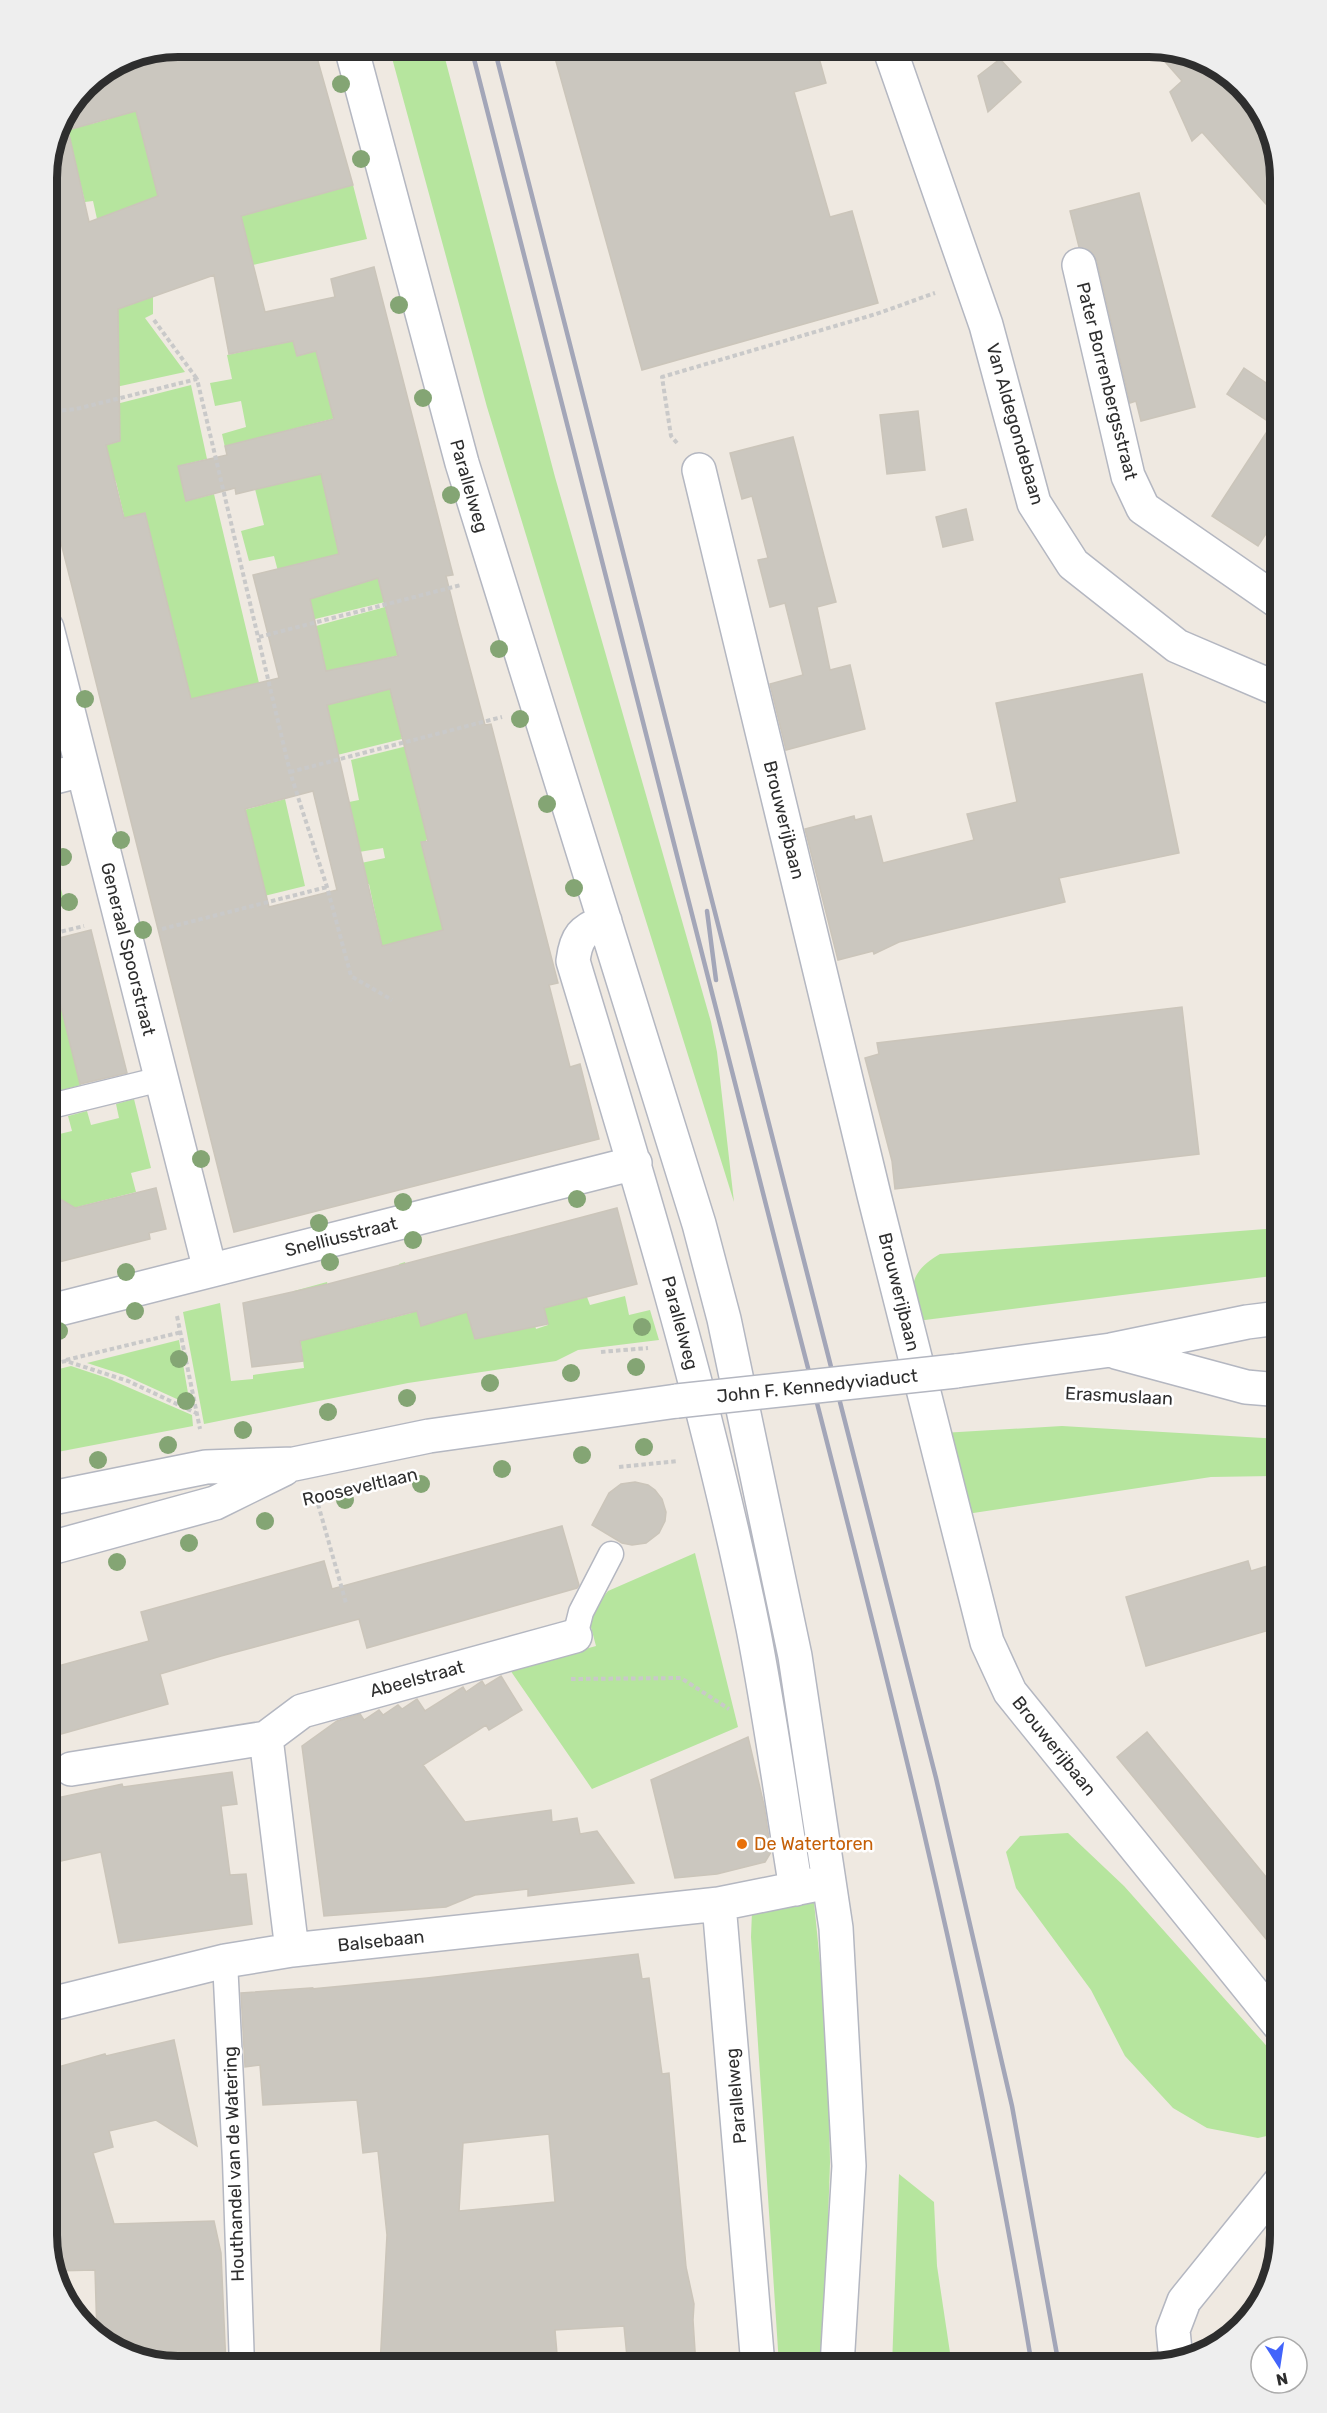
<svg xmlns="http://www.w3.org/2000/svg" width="1327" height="2413" font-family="Rubik,sans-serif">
<rect width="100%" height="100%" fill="#efe9e1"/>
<path fill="#b6e59e" d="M389 47H442L555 477 711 1022 717 1052 734 1202 558 640 487 407Z
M98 77 287 203 353 185 367 239 253 265 241 218 127 208 97 219 93 201 85 202 79 178 66 180 61 139 54 140 55 134 63 132 61 122 82 90 91 124 109 119Z
M95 284 153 296V314L145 318 185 372 79 395Z
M293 341 347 343 355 413 285 431 355 479 324 488 329 509 374 579 396 574 385 602 307 621 282 587 274 556 249 561 241 531 264 525 255 489 296 479 228 461 222 434 246 427 241 401 215 406 210 383 232 379 227 355Z
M191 385 207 459 178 466 186 501 214 494 259 683 244 810 285 799 305 886 204 911 183 668 176 637 104 521 124 516 116 482 77 414Z
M385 607 395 642 404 654 383 659 387 675 367 695 424 680 399 723 402 739 321 759 324 661 316 626Z
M439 738 436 837 426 840 428 870 440 916 485 920 382 946 369 884H366L361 863 385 858 383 848 359 852 353 821 322 827 319 817 349 802 359 800 351 760Z
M56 871 64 900 49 904 54 925 47 927V873Z
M47 950 81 1085 47 1094Z
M134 1099 151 1168 131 1173 136 1192 62 1211 59 1198 53 1194 47 1196V1137L72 1131 68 1116 87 1111 91 1125 119 1118 116 1104Z
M1280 1228V1275L917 1321C910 1287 908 1273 940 1254Z
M405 1262 421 1326 465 1304 475 1339 502 1333 528 1300 536 1329 548 1325 538 1282 587 1297 590 1305 625 1296 629 1315 650 1310 659 1340 578 1350 556 1361 408 1383 204 1424 183 1312 220 1303 231 1381 253 1379V1375L304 1368 294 1291 327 1282 340 1331 411 1313 399 1264Z
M179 1340 190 1405 124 1375 87 1363Z
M71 1366 107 1378 192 1415 193 1426 47 1454V1372Z
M1062 1426 1280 1439V1476L1211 1477 960 1515 942 1433Z
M695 1553 738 1727 592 1789 510 1670 596 1646 588 1616 608 1591Z
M1068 1833 1124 1886 1280 2061V2133L1258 2138 1207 2128 1173 2108 1125 2056 1091 1990 1016 1888 1006 1852 1020 1836Z
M814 1902 828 2044 830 2163 823 2366H778L779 2365 751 1937 752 1911Z
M899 2174 934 2202 937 2266 952 2366H892Z"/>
<path fill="#cbc7bf" stroke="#cbc5ba" stroke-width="1.5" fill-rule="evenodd" d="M178 46 314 47 353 185 241 216 265 312 335 297 331 279 374 267 453 575 446 576 458 624 485 725 491 724 558 983 549 985 570 1067 580 1064 599 1139 234 1232 47 487V170L57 128 85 85 128 56ZM136 111 158 196 89 222 68 130ZM214 275 229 354 293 341 297 356 316 351 334 419 225 446 227 455 178 466 186 501 235 488 236 494 321 474 339 554 253 575 279 678 191 699 145 513 124 518 106 445 120 441 118 309ZM378 578 398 656 326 671 310 599ZM390 689 428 841 421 842 443 930 382 946 327 705ZM313 791 337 890 269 907 245 809Z
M552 47H816L826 83 794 92 830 217 852 211 878 303 642 370Z
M1152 47H1158L1226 72 1270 128 1281 178V221L1202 132 1192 141 1170 92 1182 81Z
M1000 59 1021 82 988 112 978 76Z
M1139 193 1195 407 1141 421 1136 401 1130 403 1097 261 1092 252 1079 247 1070 211Z
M1244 368 1281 393V537L1269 529 1258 546 1212 516 1272 424 1227 394Z
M918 411 925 470 887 474 880 415Z
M793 437 836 602 817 607 830 670 850 665 865 729 786 750 770 684 803 675 785 603 770 607 758 560 768 558 752 496 742 499 730 453Z
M966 509 973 540 943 547 936 517Z
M1142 674 1179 853 1059 878 1065 902 899 942 874 954 873 951 838 960 805 829 854 816 855 820 871 816 883 863 974 840 967 814 1017 802 996 703Z
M91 930 127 1073 80 1084 47 950V941Z
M1182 1007 1199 1154 895 1189 892 1161 865 1058 879 1054 877 1043Z
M156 1188 166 1229 149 1233 150 1239 47 1265V1191L75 1208Z
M617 1208 637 1284 544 1308 548 1324 475 1339 467 1312 421 1326 417 1311 300 1341 303 1361 252 1367 243 1303 328 1284Z
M635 1482 648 1485 655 1490 662 1499 666 1512 665 1521 659 1533 646 1543 632 1545 622 1543 592 1525 609 1493 621 1484Z
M562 1526 579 1585 577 1588 367 1648 359 1619 221 1656 160 1674 168 1704 47 1738V1669L149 1641 141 1612 324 1561 332 1589Z
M1248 1561 1251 1571 1280 1562V1627L1146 1666 1126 1597Z
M501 1676 522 1710 489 1730 486 1725 423 1765 465 1822 551 1810 552 1822 577 1818 580 1834 597 1831 634 1883 528 1896V1889L475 1895 446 1907 324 1916 302 1746 337 1721 360 1714 364 1720 379 1710 383 1715 398 1705 402 1709 417 1699 425 1711 463 1687 466 1692 482 1681 485 1686Z
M1147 1732 1280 1894V1956L1117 1757Z
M748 1737 764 1805 771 1852 765 1862 717 1874 675 1878 651 1780Z
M232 1772 237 1804 221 1806 230 1875 246 1874 252 1924 119 1943 101 1852 56 1862 47 1822V1800L122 1784 123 1787Z
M638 1954 642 1979 649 1978 662 2074 669 2073 686 2267 694 2304 693 2320 696 2366H648L647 2355 627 2357 624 2326 555 2330 558 2366H380L387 2235 378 2151 363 2153 357 2100 263 2105 260 2065 245 2067 241 1993 312 1988 311 1989 427 1978ZM549 2134 555 2202 459 2211 463 2143Z
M174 2040 197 2146 156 2120 109 2131 113 2147 93 2153 114 2224 214 2221 221 2253 226 2366H170L105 2344 97 2335 95 2270 54 2271 46 2235 47 2070 105 2054 106 2056Z"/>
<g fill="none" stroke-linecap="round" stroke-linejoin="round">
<g stroke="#b4b7c1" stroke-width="27">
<path id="service" d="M47 1107 161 1079
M575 1636 581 1612 611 1554
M225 1961 235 2161 242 2366"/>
</g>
<g stroke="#b4b7c1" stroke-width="36">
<path id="minor" d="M351 47 462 463 699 1224 724 1319 795 1656 836 1928 849 2166 837 2366
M889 47 986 325 1034 503 1073 564 1177 646 1280 690
M1079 265 1128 476 1143 508 1280 603
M699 470 874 1195 987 1642 1010 1692 1280 2026
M47 628 210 1270
M47 779 82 770
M605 921C582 930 576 937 573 961 640 1182 707 1402 753 1628 770 1715 782 1802 796 1889
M47 1312 635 1163
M266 1738 292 1950
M71 1769 266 1738 302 1711 575 1636
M47 2005 225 1961 292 1950 719 1904
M1176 2361 1173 2330 1184 2301 1280 2182
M758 2366 719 1904 818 1884"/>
</g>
<g stroke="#b4b7c1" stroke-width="36">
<path id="secondary" d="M1116 1352 1246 1387 1280 1390
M956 1371 1111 1350 1247 1322 1280 1318
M47 1499 206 1467 294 1464 429 1436 677 1401
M47 1549 215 1503 284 1469"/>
</g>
<path stroke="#c9c9c9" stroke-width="4" stroke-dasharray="4.5 3" stroke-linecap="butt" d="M154 320 197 379
M47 412 76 409 197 379 290 772 327 887 351 976 392 1000
M677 443 671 436 662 377 876 314 935 293
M259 637 461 585
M290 772 502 717
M162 929 327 887
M47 935 84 926
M177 1316 200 1429
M601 1352 648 1348
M66 1360 182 1332
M47 1365 66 1361 128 1381 196 1413
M1087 1394 1124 1396
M619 1467 678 1461
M316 1497 346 1603
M571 1679 681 1678 729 1709"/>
<use href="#service" stroke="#fff" stroke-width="24"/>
<use href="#minor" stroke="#fff" stroke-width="33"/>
<use href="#secondary" stroke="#fff" stroke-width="33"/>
<path stroke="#a3a6b8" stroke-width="4.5" d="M471 47C572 446 673 845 776 1244 872 1616 970 1987 1032 2366
M494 47 936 1778 1012 2106 1059 2366
M707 911 716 980"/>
<g stroke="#b4b7c1" stroke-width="36" stroke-linecap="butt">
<path id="secondary-bridge" d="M677 1401 956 1371"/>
</g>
<use href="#secondary-bridge" stroke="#fff" stroke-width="33"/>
</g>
<g fill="#84a574">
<circle cx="341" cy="84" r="9"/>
<circle cx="361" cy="159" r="9"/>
<circle cx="399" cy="305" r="9"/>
<circle cx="423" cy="398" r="9"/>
<circle cx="451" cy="495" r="9"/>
<circle cx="499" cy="649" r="9"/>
<circle cx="85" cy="699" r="9"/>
<circle cx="520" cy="719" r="9"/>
<circle cx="547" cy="804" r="9"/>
<circle cx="121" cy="840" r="9"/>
<circle cx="63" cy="857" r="9"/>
<circle cx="574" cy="888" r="9"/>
<circle cx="69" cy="902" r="9"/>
<circle cx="143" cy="930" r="9"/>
<circle cx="201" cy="1159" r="9"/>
<circle cx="577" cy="1199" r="9"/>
<circle cx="403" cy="1202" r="9"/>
<circle cx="319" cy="1223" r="9"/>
<circle cx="413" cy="1240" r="9"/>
<circle cx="330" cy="1262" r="9"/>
<circle cx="126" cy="1272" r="9"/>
<circle cx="135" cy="1311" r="9"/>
<circle cx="642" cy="1327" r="9"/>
<circle cx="59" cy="1331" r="9"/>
<circle cx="179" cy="1359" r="9"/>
<circle cx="636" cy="1367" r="9"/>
<circle cx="571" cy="1373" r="9"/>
<circle cx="490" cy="1383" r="9"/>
<circle cx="407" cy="1398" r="9"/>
<circle cx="186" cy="1401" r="9"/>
<circle cx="328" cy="1412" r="9"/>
<circle cx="243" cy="1430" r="9"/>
<circle cx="168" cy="1445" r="9"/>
<circle cx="644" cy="1447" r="9"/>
<circle cx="582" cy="1455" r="9"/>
<circle cx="98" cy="1460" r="9"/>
<circle cx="502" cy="1469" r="9"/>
<circle cx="421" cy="1484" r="9"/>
<circle cx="345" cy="1500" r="9"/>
<circle cx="265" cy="1521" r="9"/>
<circle cx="189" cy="1543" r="9"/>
<circle cx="117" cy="1562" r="9"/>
</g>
<circle fill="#e8710a" stroke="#fff" stroke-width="2" cx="742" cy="1844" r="6"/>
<g text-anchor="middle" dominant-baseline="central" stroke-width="5" stroke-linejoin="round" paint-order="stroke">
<g font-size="18" fill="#2e2e2e" stroke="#fff">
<text transform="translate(1107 381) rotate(76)">Pater Borrenbergsstraat</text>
<text transform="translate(1015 424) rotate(74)">Van Aldegondebaan</text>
<text transform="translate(469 486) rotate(74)">Parallelweg</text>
<text transform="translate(784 820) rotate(76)">Brouwerijbaan</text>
<text transform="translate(128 949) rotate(76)">Generaal Spoorstraat</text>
<text transform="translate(341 1237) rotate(-14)">Snelliusstraat</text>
<text transform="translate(899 1292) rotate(76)">Brouwerijbaan</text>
<text transform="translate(680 1323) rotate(75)">Parallelweg</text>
<text transform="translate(817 1386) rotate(-6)">John F. Kennedyviaduct</text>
<text transform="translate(1119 1396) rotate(3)">Erasmuslaan</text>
<text transform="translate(360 1487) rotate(-13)">Rooseveltlaan</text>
<text transform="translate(417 1679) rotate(-15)">Abeelstraat</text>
<text transform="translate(1054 1746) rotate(51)">Brouwerijbaan</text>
<text transform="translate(381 1941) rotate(-6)">Balsebaan</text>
<text transform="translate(736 2096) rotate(-95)">Parallelweg</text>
<text transform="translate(234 2164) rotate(-92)">Houthandel van de Watering</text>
</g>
<g font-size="18" fill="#c56008" stroke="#fff" text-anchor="start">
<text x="754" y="1844">De Watertoren</text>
</g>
</g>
<path d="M0 0H1327V2413H0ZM178 57H1149A121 121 0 0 1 1270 178V2235A121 121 0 0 1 1149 2356H178A121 121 0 0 1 57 2235V178A121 121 0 0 1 178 57Z" fill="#eee" fill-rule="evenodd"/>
<path fill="none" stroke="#2e2e2e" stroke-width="8" d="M178 57H1149A121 121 0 0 1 1270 178V2235A121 121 0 0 1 1149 2356H178A121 121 0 0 1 57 2235V178A121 121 0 0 1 178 57Z"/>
<g transform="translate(1279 2365) rotate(168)"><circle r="28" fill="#ffffff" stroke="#ababab" stroke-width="1.5"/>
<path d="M0-4.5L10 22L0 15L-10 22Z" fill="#4264fb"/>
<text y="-9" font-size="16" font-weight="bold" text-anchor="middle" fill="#2e2e2e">N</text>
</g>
</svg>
